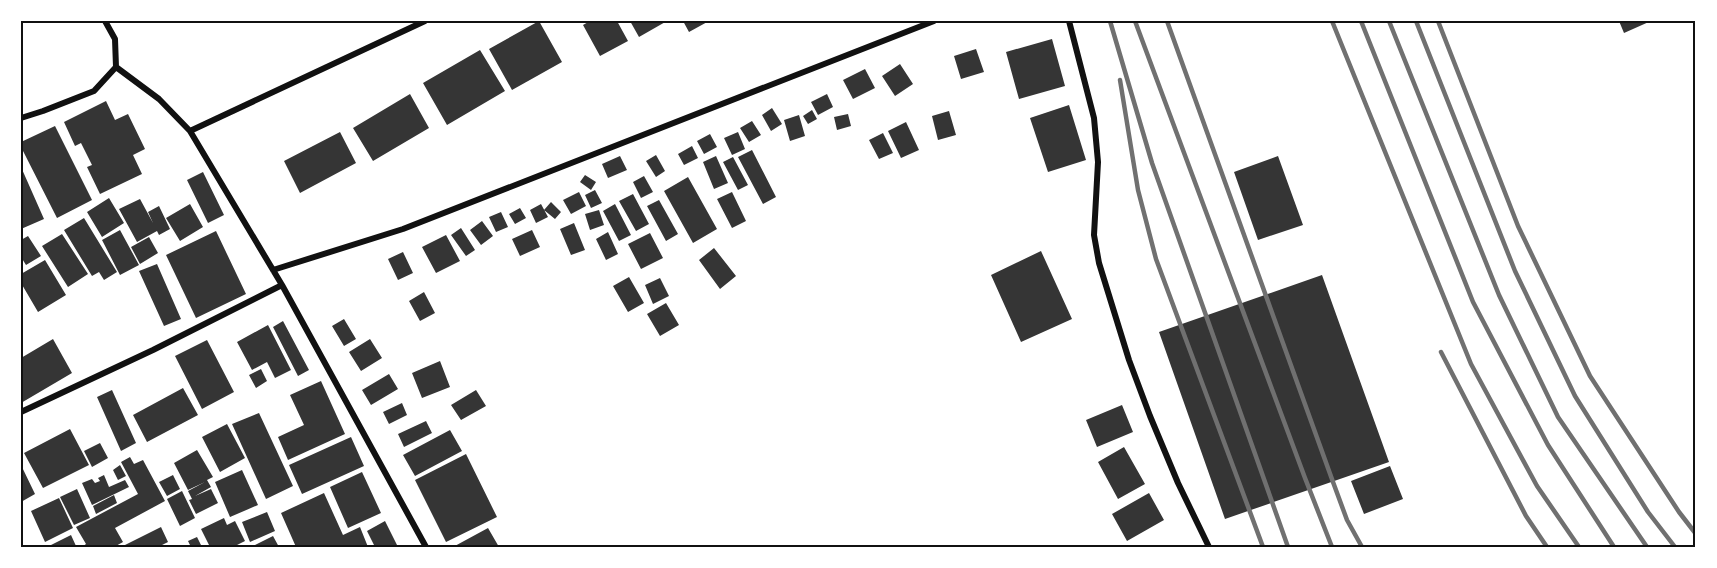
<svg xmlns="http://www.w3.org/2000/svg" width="1717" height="568" font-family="Mulish,sans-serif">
<rect width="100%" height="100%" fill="#fff"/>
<path fill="#353535" d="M539 21 562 62 512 90 489 49Z
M590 21H617L628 41 600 56 583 25Z
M630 21H667L639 37Z
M683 21H709L689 32Z
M1619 21H1651L1624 33Z
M1052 39 1065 86 1019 99 1006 52Z
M976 49 984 72 961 79 954 56Z
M480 50 505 91 447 125 423 83Z
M900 64 913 84 895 96 882 76Z
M865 69 875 88 853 99 843 80Z
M410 94 429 128 373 161 353 128Z
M827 94 833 107 818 115 811 102Z
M106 101 115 120 128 114 145 149 133 155 142 174 100 194 87 167 92 165 81 143 75 146 64 122Z
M1069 105 1086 160 1048 172 1030 118Z
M772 108 782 124 771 131 762 115Z
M812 110 817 119 808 124 803 116Z
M949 111 956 135 938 140 932 116Z
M848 114 851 126 837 130 834 117Z
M799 115 805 136 790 141 784 120Z
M752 121 761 135 749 142 740 128Z
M906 122 919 150 901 158 888 131Z
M55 126 92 200 57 218 21 147V142Z
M340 132 356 163 300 193 284 161Z
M738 132 745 149 732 155 724 138Z
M883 133 893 153 879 159 869 140Z
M710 134 717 147 704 154 697 141Z
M692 146 698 158 684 165 678 154Z
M752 150 776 197 763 204 738 157Z
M656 155 665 171 656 177 646 161Z
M620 156 627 170 608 178 602 164Z
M716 156 728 183 714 189 703 162Z
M1278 156 1303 225 1258 240 1234 172Z
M733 157 748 185 738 190 723 162Z
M21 167 44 219 21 229Z
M203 172 224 215 208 223 187 180Z
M585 175 596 182 591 190 580 182Z
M644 176 653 192 641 198 633 182Z
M688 177 717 229 693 243 664 191Z
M595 190 602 203 591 208 585 195Z
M579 192 586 206 571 214 563 200Z
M732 192 746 221 732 228 717 199Z
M633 194 649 224 636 231 619 201Z
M109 198 124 223 102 237 87 212Z
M140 199 153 223 148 212 159 206 170 229 159 235 157 231 137 242 119 209Z
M659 200 678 234 666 241 647 206Z
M551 202 561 212 555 219 544 210Z
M190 204 203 227 180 241 166 218Z
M541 204 548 217 536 223 530 210Z
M615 204 631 235 619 241 603 211Z
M520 208 526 218 515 224 509 214Z
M599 210 604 225 590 230 585 214Z
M501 212 508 227 496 232 489 217Z
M84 218 117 272 104 280 99 272 92 276 64 230Z
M482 221 493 236 481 245 470 230Z
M574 223 585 250 571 255 560 229Z
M461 228 475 250 466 256 451 235Z
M120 230 139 265 120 275 102 240Z
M532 230 540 247 520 256 512 239Z
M216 231 246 294 196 318 166 255Z
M608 232 618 254 606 260 596 239Z
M650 233 663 258 641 269 628 244Z
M62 234 88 274 68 287 42 246Z
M446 235 460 261 436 273 422 247Z
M28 236 41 256 26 265 21 257V240Z
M149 237 158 253 140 264 131 247Z
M714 248 736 276 720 289 699 260Z
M1041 251 1072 319 1021 342 991 275Z
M403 252 413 273 398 280 388 259Z
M45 260 66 295 38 312 21 283V274Z
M157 264 181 319 164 326 139 271Z
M1322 275 1389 462 1225 519 1159 332Z
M629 277 644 303 628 312 613 286Z
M660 278 669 296 653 304 645 285Z
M424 292 435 313 420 321 409 301Z
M666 303 679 325 660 336 647 314Z
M344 319 356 339 344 346 332 326Z
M283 321 309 370 298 376 273 327Z
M268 325 291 370 275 378 267 362 252 370 237 342Z
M53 339 72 373 21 403V358Z
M370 339 382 358 361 371 349 352Z
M207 340 234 392 202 409 175 356Z
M440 361 450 387 422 398 412 373Z
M261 369 267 381 256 388 249 375Z
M389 374 398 389 371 405 362 390Z
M321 381 345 434 288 460 278 437 304 425 290 395Z
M183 388 198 415 147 442 133 415Z
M112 390 136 443 121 451 97 397Z
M476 390 486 406 461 420 451 405Z
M402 403 407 415 389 424 383 412Z
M1122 405 1133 432 1097 447 1086 420Z
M259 413 293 486 266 499 232 424Z
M426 421 432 433 404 447 398 434Z
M227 424 245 458 220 472 202 437Z
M70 429 89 465 43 488 24 453Z
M450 430 462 451 415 476 403 455Z
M351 437 364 466 302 494 289 465Z
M100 443 108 458 92 467 84 451Z
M1124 447 1145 484 1118 499 1098 462Z
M197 450 213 477 207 480 211 487 195 496 211 489 218 503 196 514 189 500 192 499 188 491 205 482 188 490 174 463Z
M466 454 497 517 446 542 415 480Z
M130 457 134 464 143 460 165 501 115 528 123 542 114 547H82L86 544 76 527 138 494 121 462Z
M21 465 35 494 21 502Z
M120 465 126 476 118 480 113 470Z
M1390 466 1403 499 1364 514 1351 481Z
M242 470 258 505 230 517 215 482Z
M362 472 381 513 348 528 330 487Z
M104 475 109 487 125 480 129 487 92 505 82 483 92 479 95 483 100 481 98 478Z
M173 475 180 489 167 496 159 482Z
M77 489 90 518 74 525 60 497Z
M182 491 195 518 180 526 167 499Z
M324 493 343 535 360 527 368 547H296L281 513Z
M1149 493 1164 520 1127 541 1112 514Z
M114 495 117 503 96 514 93 506Z
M59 498 73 528 45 542 31 511Z
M267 512 275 531 250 542 242 522Z
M224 518 227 525 235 521 245 541 233 547H210L201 529Z
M385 521 398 547H375L367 531Z
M161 527 168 542 158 547H121Z
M488 528 499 547H453Z
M71 535 76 546 47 547Z
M273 536 279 547H251Z
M197 537 202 547H191L188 541Z"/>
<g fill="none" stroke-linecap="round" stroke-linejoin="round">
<path stroke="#111" stroke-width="6" d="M1069 21 1094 118 1098 162 1094 235 1099 263 1129 360 1150 416 1178 483 1209 547
M116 67 159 99 190 131 282 285 426 547
M21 118 43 111 94 91 116 67 115 39 105 21
M190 131 425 21
M273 270 403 229 934 21
M21 412 153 350 282 285"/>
<path stroke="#707070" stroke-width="4.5" d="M1110 21 1152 163 1288 547
M1135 21 1305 478 1332 547
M1167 21 1333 482 1347 520 1362 547
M1332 21 1471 364 1537 486 1579 547
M1361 21 1473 302 1548 445 1614 547
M1389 21 1499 295 1558 417 1647 547
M1416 21 1515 271 1575 396 1648 512 1675 547
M1438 21 1518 226 1590 376 1679 512 1696 534
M1120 80 1138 190 1156 259 1263 547
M1441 352 1526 516 1547 547"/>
</g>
<rect width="1717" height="568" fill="none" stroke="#ffffff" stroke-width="45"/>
<rect x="22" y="22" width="1672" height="524" fill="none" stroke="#111" stroke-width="2"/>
</svg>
